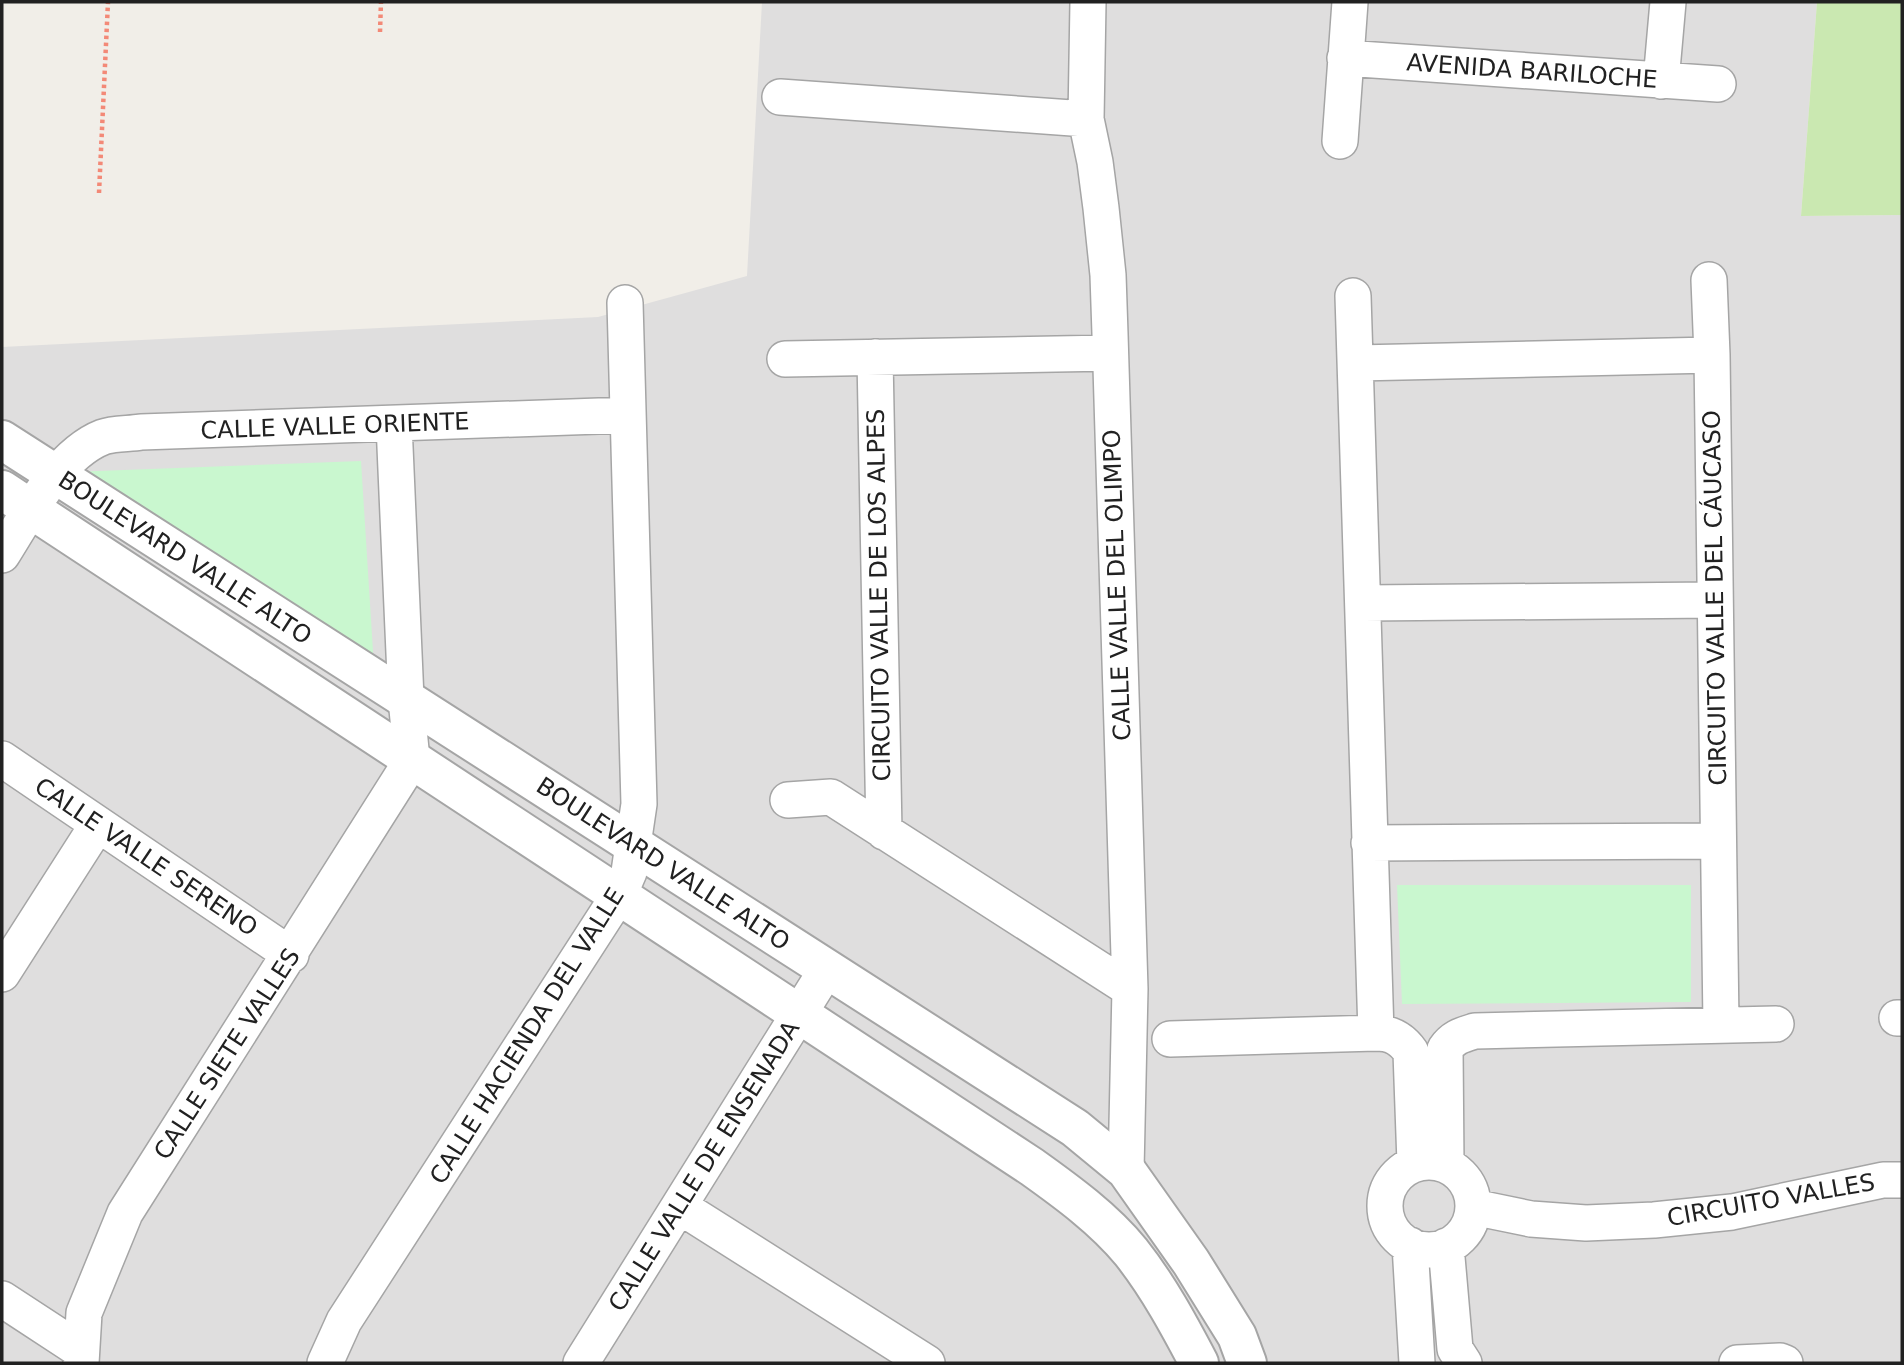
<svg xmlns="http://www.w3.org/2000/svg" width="1904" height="1365" font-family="'DejaVu Sans',sans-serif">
<rect width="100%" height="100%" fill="#f1eee8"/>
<path fill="#dfdede" d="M762 2H1817L1801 216 1902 215V1363H2V347L598 317 747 276Z"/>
<path fill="#cae8b1" d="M1817 2H1902V215L1801 216Z"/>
<path fill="#c9f7cf" d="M361 461 374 667 71 472Z
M1397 885H1691V1002L1402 1004Z"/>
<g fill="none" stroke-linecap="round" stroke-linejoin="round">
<g stroke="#a5a5a5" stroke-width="38">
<path id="minor" d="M1088 2 1086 119 1095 162 1101 208 1108 275 1110 334 1130 989 1126 1170
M1345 58 1718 84
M1661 81 1668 2
M780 97 1086 119
M1340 141 1350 2
M1709 280 1712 355 1721 1025
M1353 296 1376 1033
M875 357 884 832
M785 359 1110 353
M1357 363 1712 355
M2 555C26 517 59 454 103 437 114 433 130 434 141 432L627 415
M1364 603 1715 600
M2 759 291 955
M788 800 831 797 1130 989
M1369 843 1718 841
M2 974 98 824
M1897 1018H1902
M1170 1039 1376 1033C1392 1033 1402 1039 1411 1052L1415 1163
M1385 1206a44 44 0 1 1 88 0a44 44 0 1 1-88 0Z
M1446 1165 1445 1049C1453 1037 1462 1035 1475 1031L1776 1024
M679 1206 927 1363
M1473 1207 1531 1219 1586 1223 1654 1220 1732 1212 1883 1180H1902
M1410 1245 1417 1363
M1446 1246 1455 1349 1464 1363
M2 1299 80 1350
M81 1363 84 1313 125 1213 412 760 406 699 394 424
M325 1363 344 1321 619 895 629 872 639 804 625 303
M581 1363 827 969
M1737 1363 1780 1361 1785 1363"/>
</g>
<g stroke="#a5a5a5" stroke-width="42">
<path id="tertiary" d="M2 440 1075 1128 1126 1170 1191 1262 1237 1336 1247 1363
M2 490 1032 1167C1067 1192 1104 1219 1131 1252 1158 1286 1179 1325 1199 1363"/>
</g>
<path stroke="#f38977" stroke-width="4.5" stroke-dasharray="3.5 3.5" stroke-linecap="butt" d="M380 32 381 2
M99 193 108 2"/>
<use href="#minor" stroke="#fff" stroke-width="35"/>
<use href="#tertiary" stroke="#fff" stroke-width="38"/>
</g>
<g text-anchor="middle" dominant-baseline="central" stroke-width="5" stroke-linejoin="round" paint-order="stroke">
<g font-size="24" fill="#212121" stroke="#fff">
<text transform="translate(1532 71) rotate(4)">AVENIDA BARILOCHE</text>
<text transform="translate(335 426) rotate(-2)">CALLE VALLE ORIENTE</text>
<text transform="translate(185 558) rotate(33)">BOULEVARD VALLE ALTO</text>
<text transform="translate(1117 585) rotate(-92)">CALLE VALLE DEL OLIMPO</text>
<text transform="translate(879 595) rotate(-91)">CIRCUITO VALLE DE LOS ALPES</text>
<text transform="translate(1715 598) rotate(-91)">CIRCUITO VALLE DEL CÁUCASO</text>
<text transform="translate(146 857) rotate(34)">CALLE VALLE SERENO</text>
<text transform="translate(663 864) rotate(33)">BOULEVARD VALLE ALTO</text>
<text transform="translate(527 1036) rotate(-58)">CALLE HACIENDA DEL VALLE</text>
<text transform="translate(227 1054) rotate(-57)">CALLE SIETE VALLES</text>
<text transform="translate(704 1166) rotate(-58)">CALLE VALLE DE ENSENADA</text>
<text transform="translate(1771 1200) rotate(-10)">CIRCUITO VALLES</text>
</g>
</g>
<rect width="1904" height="1365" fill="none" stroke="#212121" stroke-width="7"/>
</svg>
